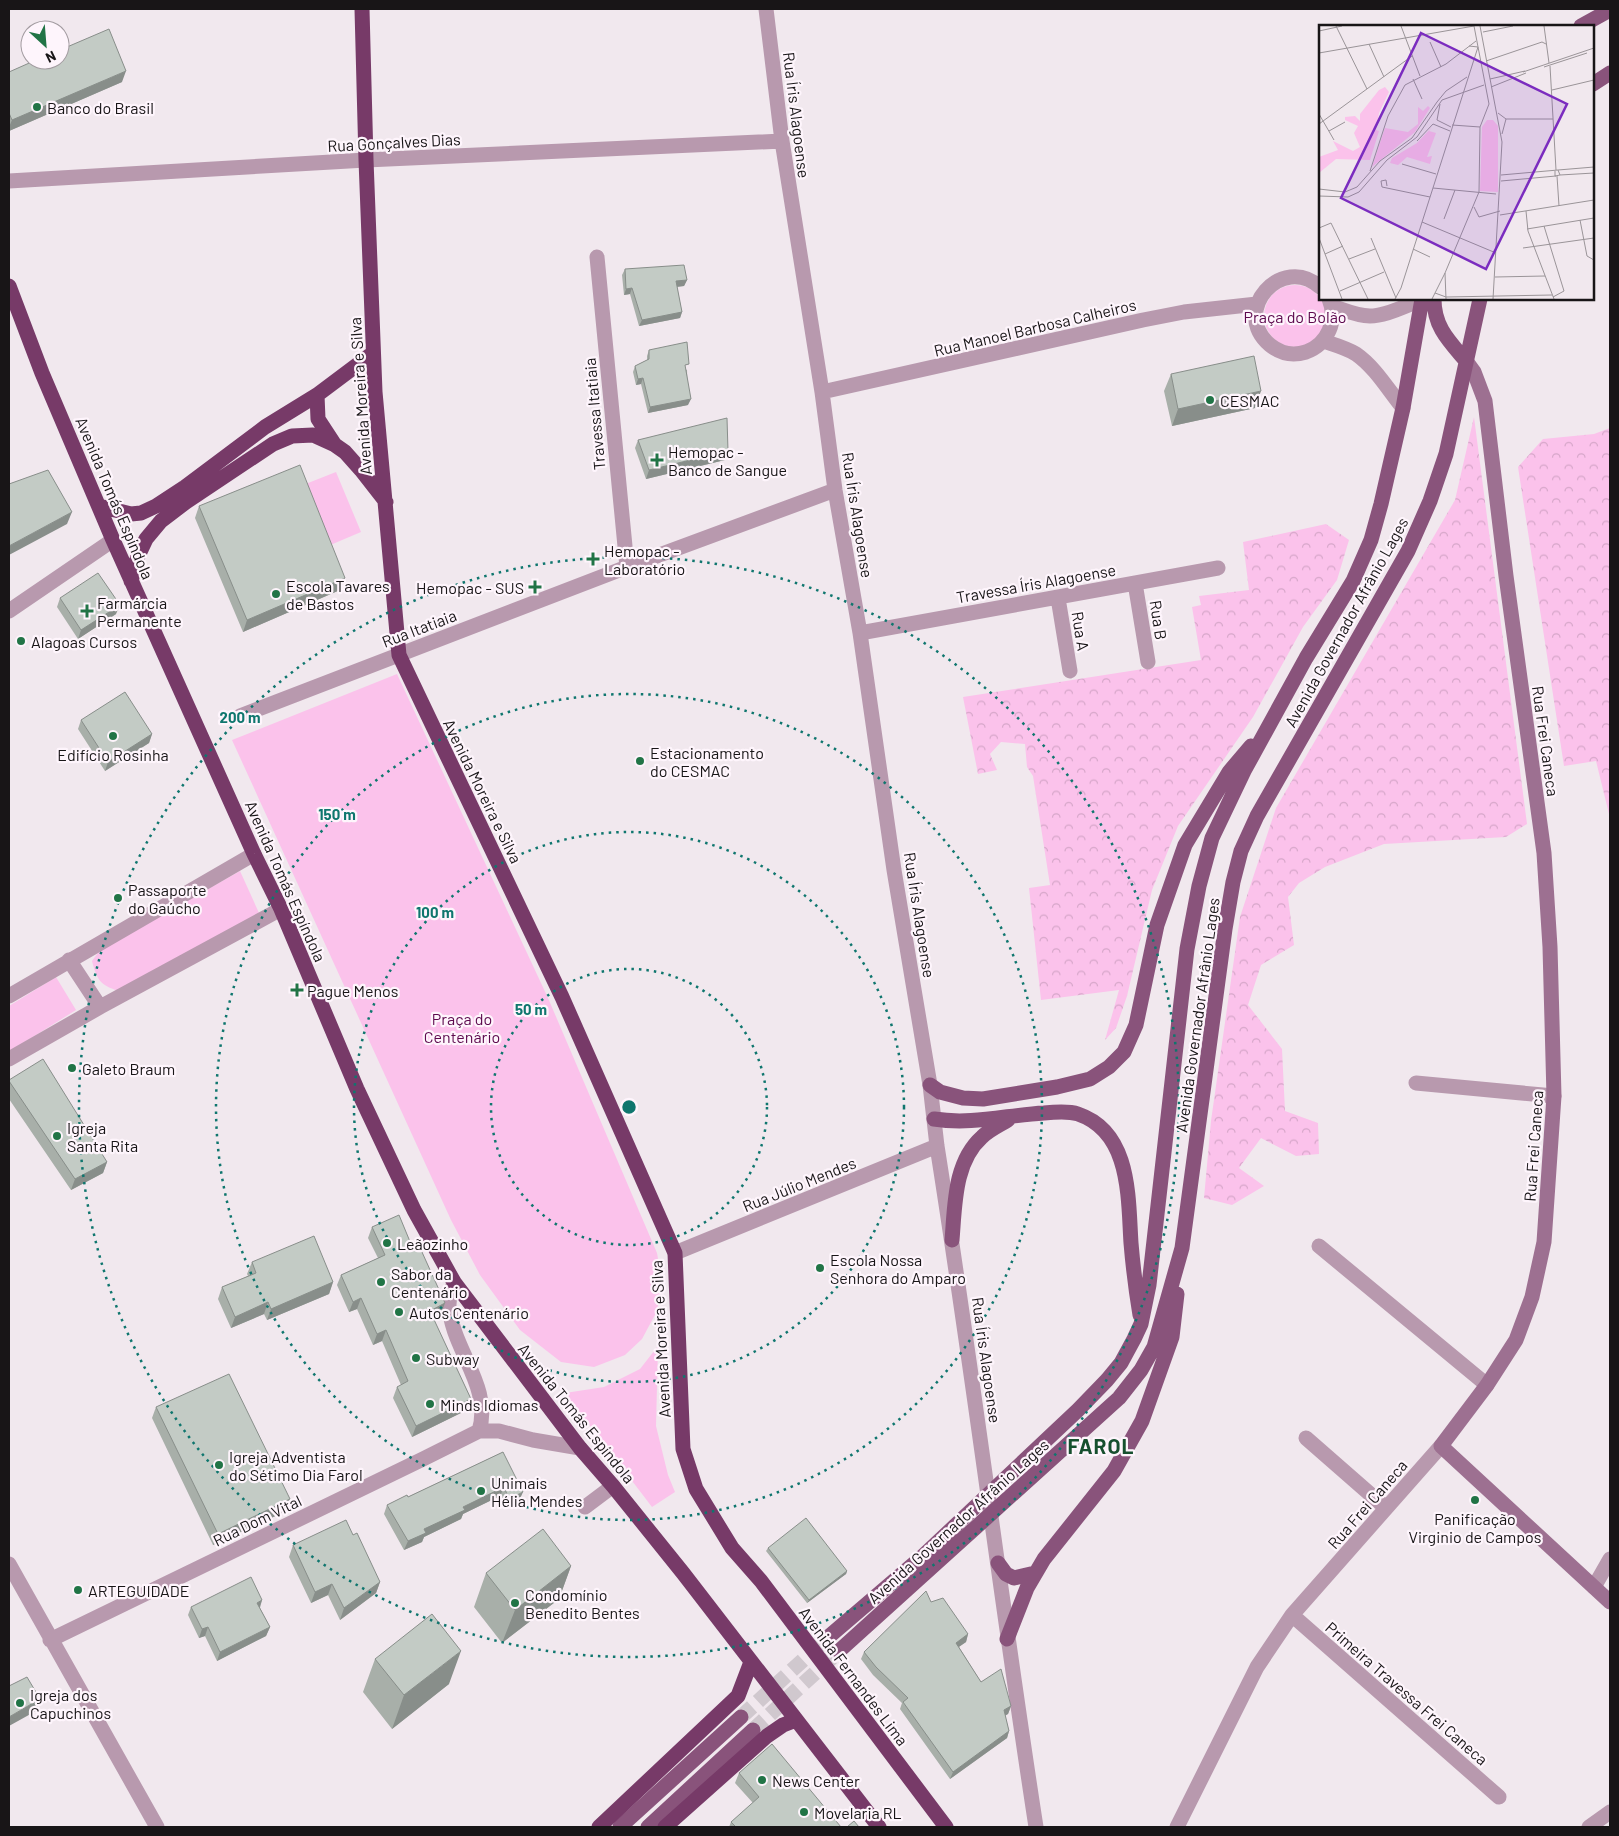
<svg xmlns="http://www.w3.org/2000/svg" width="1619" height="1836" font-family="Barlow,sans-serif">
<defs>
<pattern id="forest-crowns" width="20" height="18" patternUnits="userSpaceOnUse" patternTransform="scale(1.25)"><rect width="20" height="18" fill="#fbc2eb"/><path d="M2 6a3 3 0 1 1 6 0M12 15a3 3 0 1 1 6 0" fill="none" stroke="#d6a6c9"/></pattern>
</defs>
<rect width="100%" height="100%" fill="#f1e8ee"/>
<path fill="url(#forest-crowns)" d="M1474 417 1527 824 1506 837 1384 844 1325 867 1299 883 1288 897 1294 945 1261 965 1248 1005 1282 1049 1285 1111 1318 1123 1319 1154 1296 1156 1261 1138 1239 1168 1264 1186 1232 1205 1204 1198 1211 1121 1240 917 1276 808 1455 500Z
M1610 428V818L1596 761 1564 766 1518 467 1543 439 1594 434Z
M1326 524 1349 540 1337 580 1303 627 1253 717 1178 826 1152 890 1127 996 1116 1028 1105 1040 1119 990 1041 1000 1029 888 1050 885 1033 776 1027 767 1025 744 1001 742 990 754 997 770 978 774 963 697 1201 660 1192 607 1201 605 1199 596 1249 590 1243 542Z"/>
<path fill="#fbc2eb" d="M1264 316a31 31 0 1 1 62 0a31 31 0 1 1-62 0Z
M336 472 361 532 328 546 303 485Z
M397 674 548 998 657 1253 662 1281 657 1311 642 1339 625 1355 594 1367 561 1362 520 1330 480 1275 451 1220 232 740Z
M240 871 259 913 119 991C100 985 97 980 92 961L100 950Z
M56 977 76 1010 9 1052V1006Z
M658 1346 656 1426 668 1475 675 1492 652 1507 565 1393 604 1387 640 1369Z"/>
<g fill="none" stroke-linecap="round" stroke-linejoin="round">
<path stroke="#d0c8ce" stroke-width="15" stroke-dasharray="15 8" stroke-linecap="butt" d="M741 1717 826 1639
M753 1730 839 1651"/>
<path stroke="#b899ae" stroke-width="15" d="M766 9 782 141 822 392 835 490 860 633 894 870 930 1085 937 1146C973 1373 1001 1601 1036 1827
M9 181 366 160 782 141
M597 257 627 567
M1320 287C1282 253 1230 311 1270 345 1281 354 1293 356 1306 352 1328 344 1338 320 1329 299
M1332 306C1344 310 1357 316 1370 316 1387 316 1406 305 1422 300
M1323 341C1335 345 1346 348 1356 354 1375 367 1389 391 1403 408
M822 392 1143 320 1184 312 1257 304
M1135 583 1148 662
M1058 598 1070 671
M9 611 113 540
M860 633 1218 568
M240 716 627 567 835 490
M69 960 100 1007
M9 996 254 854
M9 1059 100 1007 281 909
M1416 1083 1554 1096
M1319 1246 1487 1385
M675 1253 937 1146
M454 1282C452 1289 449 1297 449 1305 451 1348 493 1387 479 1431
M1306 1438 1386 1508
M585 1507 613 1486
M9 1564 157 1827
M1594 1587 1610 1559
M1292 1615 1499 1797
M50 1640 423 1459 479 1431H499L533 1440 580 1448
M1177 1827 1257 1667 1292 1615 1441 1446
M1589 1827 1610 1812"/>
<path stroke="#9d7091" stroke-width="15" d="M1466 361 1474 372 1485 401 1506 576 1544 853 1550 947 1554 1096 1544 1242 1532 1297 1516 1340 1487 1385 1441 1446 1610 1602"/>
<path stroke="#89537b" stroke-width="15" d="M1581 26 1610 10
M1593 84 1610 73
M1434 299C1434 327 1449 341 1466 361
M930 1085 940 1092 963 1098 983 1099 1057 1087 1090 1079 1109 1067 1124 1052 1136 1025 1157 925 1185 845 1229 772 1251 746
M934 1119C972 1125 1007 1115 1044 1113 1054 1112 1069 1111 1078 1114 1131 1132 1128 1197 1131 1243 1133 1267 1136 1291 1140 1315
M952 1240C955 1205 954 1162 982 1137 989 1130 1000 1125 1008 1120
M998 1563 1006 1574 1014 1578 1035 1573
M826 1639 923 1556 1078 1410 1107 1380 1121 1363 1134 1339 1141 1324 1149 1285 1187 949 1199 886 1212 838 1244 771 1306 658 1353 581 1371 540 1381 504 1403 408 1422 299
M1007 1639 1027 1588 1044 1559 1114 1471 1142 1421 1172 1337 1177 1294
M839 1651 1119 1398 1141 1370 1154 1347 1182 1248 1225 929 1233 882 1241 851 1257 816 1408 551 1430 501 1446 454 1480 299
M620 1827 741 1717
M648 1827 753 1730"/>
<path stroke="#773a68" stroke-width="15" d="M362 9 366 160 375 392 399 655 562 997 675 1253 683 1449 696 1489 732 1548 761 1581 946 1827
M9 286 42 373 113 540 254 854 281 909 357 1089 414 1210 454 1282 580 1448 613 1486 683 1573 879 1827
M317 395 318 419 335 445
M99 506 131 514 141 513 156 506 185 487 265 427 317 395 373 353
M131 581 138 556 146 539 161 521 186 502 273 444 292 436 313 435 335 445 345 452 361 470 386 502
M599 1827 738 1696 751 1662
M665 1827 767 1736 783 1725 796 1720"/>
</g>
<path fill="#a8afa9" d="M9 72 122 82 9 131Z
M625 269 687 280 684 286 677 287 682 312 680 318 639 326 630 294 624 295 622 275Z
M649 350 687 370 688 405 648 413 641 384 636 385 633 372 635 366 647 360V356Z
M1171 374 1255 408 1172 426 1164 391Z
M638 440 725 460 646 479 635 448Z
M199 506 345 578 340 590 243 632 195 518Z
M60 598 116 614 78 639 57 607Z
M81 720 152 734 149 743 105 771 78 729Z
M9 1080 107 1162 103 1173 71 1190 9 1099Z
M372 1227 411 1244 445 1303 441 1314 433 1318 471 1399 467 1410 412 1437 393 1398 397 1387 401 1385 382 1341 373 1345 357 1309 349 1312 337 1285 341 1275 378 1258 368 1238Z
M252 1262 333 1282 329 1294 267 1320 264 1314 231 1328 218 1299 222 1287 248 1276 247 1274Z
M156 1407 290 1499 286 1511 213 1545 152 1418Z
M503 1452 519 1501 506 1508 500 1496 463 1514 461 1519 424 1537 422 1542 404 1550 384 1514 387 1505 408 1497Z
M353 1535 380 1582 376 1593 340 1620 328 1595 311 1603 289 1557 293 1545Z
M768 1548 847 1571 846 1574 807 1603 766 1551Z
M571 1566 559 1599 502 1643 474 1607 486 1573Z
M262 1600 260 1608 270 1627 266 1636 217 1661 205 1636 199 1638 188 1615 191 1607Z
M931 1602 968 1634 966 1642 959 1647 981 1682 1011 1706 1008 1714 1005 1715 1009 1731 1007 1738 950 1779 900 1709 902 1703 873 1675 861 1659 864 1652Z
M375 1659 449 1684 392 1729 363 1692Z
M739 1773 841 1827H729L731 1822 753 1803 735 1783Z"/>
<path fill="#888e8a" d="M126 71 122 82 9 131V127L12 120Z
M687 280 684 286 674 287 676 281Z
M632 288 630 294 624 295 626 289Z
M682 312 680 318 639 326 642 320Z
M643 378 641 384 636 385 638 379Z
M1261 391 1255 408 1172 426 1178 409Z
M691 399 688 405 648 413 650 407Z
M728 451 725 460 646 479 649 470Z
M72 512 67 524 9 555V546Z
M345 578 340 590 243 632 247 620Z
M120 605 116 614 78 639 81 630Z
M152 734 149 743 105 771 108 762Z
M107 1162 103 1173 71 1190 75 1179Z
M333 1282 329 1294 267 1320 271 1309Z
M361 1298 357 1309 349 1312 353 1302Z
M268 1302 264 1314 231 1328 235 1317Z
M445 1303 441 1314 426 1321 430 1311Z
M386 1330 382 1341 373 1345 377 1334Z
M471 1399 467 1410 412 1437 416 1426Z
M504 1487 500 1496 463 1514 461 1519 424 1537 422 1542 404 1550 408 1541 424 1529 463 1507Z
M523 1492 519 1501 506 1508 509 1499Z
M290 1499 286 1511 213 1545 218 1534Z
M571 1566 559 1599 502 1643 515 1610Z
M847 1571 846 1574 807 1603 809 1600Z
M380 1582 376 1593 340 1620 344 1608Z
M332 1584 328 1595 311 1603 315 1592Z
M262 1600 259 1609 257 1603Z
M208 1627 205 1636 199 1638 202 1629Z
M270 1627 266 1636 217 1661 220 1652Z
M968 1634 966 1642 954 1650 956 1643Z
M461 1651 449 1684 392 1729 404 1695Z
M40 1699 36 1711 9 1726V1717Z
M1011 1706 1008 1714 1001 1718 1004 1710Z
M1009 1731 1007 1738 950 1779 953 1772Z"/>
<path fill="#c3cbc5" stroke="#888e8a" d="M109 29 126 71 12 120 9 113V72L36 60H60V50Z
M684 265 687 280 676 281 682 312 642 320 632 288 626 289 625 269Z
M687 342 689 364 685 365 691 399 650 407 643 378 638 379 635 366 649 359V350Z
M1254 356 1261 391 1178 409 1171 374Z
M727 418 728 451 649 470 638 440Z
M300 465 345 578 247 620 199 506Z
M48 470 72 512 9 546V484Z
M98 573 120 605 81 630 60 598Z
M125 692 152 734 108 762 81 720Z
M43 1059 107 1162 75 1179 9 1081V1080Z
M399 1215 411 1244 417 1241 445 1303 430 1311 471 1399 416 1426 397 1387 408 1381 386 1330 377 1334 361 1298 353 1302 341 1275 385 1255 372 1227Z
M314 1236 333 1282 271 1309 268 1302 235 1317 222 1287 256 1273 252 1262Z
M229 1374 290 1499 218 1534 156 1407Z
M503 1452 523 1492 509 1499 504 1487 463 1507 465 1510 424 1529 426 1533 408 1541 387 1505 407 1495 408 1497Z
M806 1518 847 1571 809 1600 768 1548Z
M346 1520 353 1535 357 1533 380 1582 344 1608 332 1584 315 1592 293 1545Z
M543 1529 571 1566 515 1610 486 1573Z
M251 1577 262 1600 257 1603 270 1627 220 1652 208 1627 202 1629 191 1607Z
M926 1591 931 1602 943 1598 968 1634 956 1643 981 1682 1001 1669 1011 1706 1004 1710 1009 1731 953 1772 903 1702 908 1698 876 1667 864 1652Z
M432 1614 461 1651 404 1695 375 1659Z
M27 1677 40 1699 9 1717V1686Z
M772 1744 841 1827H736L731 1822 759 1797 739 1773Z
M854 1821 859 1827H847Z"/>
<g fill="none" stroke="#0f766e" stroke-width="2.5" stroke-dasharray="2.5 5">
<circle cx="629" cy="1107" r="138"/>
<circle cx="629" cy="1107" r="275"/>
<circle cx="629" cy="1107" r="413"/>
<circle cx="629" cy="1107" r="550"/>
</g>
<g fill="#217446" stroke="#fef5fc" stroke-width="2">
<circle cx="37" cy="107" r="5"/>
<circle cx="1210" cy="400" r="5"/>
<path d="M654.5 452.5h5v5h5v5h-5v5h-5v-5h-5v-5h5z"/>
<path d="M590.5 551.5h5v5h5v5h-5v5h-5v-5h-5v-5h5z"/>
<path d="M532.5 579.5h5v5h5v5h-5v5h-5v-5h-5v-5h5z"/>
<circle cx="276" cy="594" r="5"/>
<path d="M84.5 603.5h5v5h5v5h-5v5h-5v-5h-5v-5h5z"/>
<circle cx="21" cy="641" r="5"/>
<circle cx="113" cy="736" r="5"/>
<circle cx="640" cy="761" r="5"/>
<circle cx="118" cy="898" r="5"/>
<path d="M294.5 982.5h5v5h5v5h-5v5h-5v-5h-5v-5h5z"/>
<circle cx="72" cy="1068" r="5"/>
<circle cx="57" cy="1136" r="5"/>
<circle cx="387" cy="1243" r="5"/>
<circle cx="820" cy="1268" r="5"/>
<circle cx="381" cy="1282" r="5"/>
<circle cx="399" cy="1312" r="5"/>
<circle cx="416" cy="1358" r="5"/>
<circle cx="430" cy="1404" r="5"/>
<circle cx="219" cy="1465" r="5"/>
<circle cx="481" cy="1491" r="5"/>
<circle cx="1475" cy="1500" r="5"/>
<circle cx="78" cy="1590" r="5"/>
<circle cx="515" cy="1603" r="5"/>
<circle cx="20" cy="1703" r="5"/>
<circle cx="762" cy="1780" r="5"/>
<circle cx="804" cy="1812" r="5"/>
</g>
<g text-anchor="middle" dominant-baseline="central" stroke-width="4.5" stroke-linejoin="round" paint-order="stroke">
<g font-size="16" fill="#181517" stroke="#fef5fc" text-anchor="start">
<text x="47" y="107">Banco do Brasil</text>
<text x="1220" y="400">CESMAC</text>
<text x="668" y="451">Hemopac -<tspan x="668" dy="18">Banco de Sangue</tspan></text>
<text x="604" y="550">Hemopac -<tspan x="604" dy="18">Laboratório</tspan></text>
<text x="286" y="585">Escola Tavares<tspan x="286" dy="18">de Bastos</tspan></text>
<text x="524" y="587" text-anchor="end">Hemopac - SUS</text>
<text x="97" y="602">Farmárcia<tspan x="97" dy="18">Permanente</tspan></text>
<text x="31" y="641">Alagoas Cursos</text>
<text x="650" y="752">Estacionamento<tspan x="650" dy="18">do CESMAC</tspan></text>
<text x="113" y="754" text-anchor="middle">Edifício Rosinha</text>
<text x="128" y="889">Passaporte<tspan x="128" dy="18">do Gaúcho</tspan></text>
<text x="307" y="990">Pague Menos</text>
<text x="82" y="1068">Galeto Braum</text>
<text x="67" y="1127">Igreja<tspan x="67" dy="18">Santa Rita</tspan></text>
<text x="397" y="1243">Leãozinho</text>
<text x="830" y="1259">Escola Nossa<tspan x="830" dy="18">Senhora do Amparo</tspan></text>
<text x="391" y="1273">Sabor da<tspan x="391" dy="18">Centenário</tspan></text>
<text x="409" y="1312">Autos Centenário</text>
<text x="426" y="1358">Subway</text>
<text x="440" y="1404">Minds Idiomas</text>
<text x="229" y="1456">Igreja Adventista<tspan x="229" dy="18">do Sétimo Dia Farol</tspan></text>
<text x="491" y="1482">Unimais<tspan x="491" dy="18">Hélia Mendes</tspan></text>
<text x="1475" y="1518" text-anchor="middle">Panificação<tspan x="1475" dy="18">Virginio de Campos</tspan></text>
<text x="88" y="1590">ARTEGUIDADE</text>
<text x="525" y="1594">Condomínio<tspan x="525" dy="18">Benedito Bentes</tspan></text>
<text x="30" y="1694">Igreja dos<tspan x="30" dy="18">Capuchinos</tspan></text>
<text x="772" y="1780">News Center</text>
<text x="814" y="1812">Movelaria RL</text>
</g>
<g font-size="16" fill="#181517" stroke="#fef5fc">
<text transform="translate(797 115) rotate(83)">Rua Íris Alagoense</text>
<text transform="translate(394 142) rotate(-3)">Rua Gonçalves Dias</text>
<text transform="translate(1035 327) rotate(-13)">Rua Manoel Barbosa Calheiros</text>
<text transform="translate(360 396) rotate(-94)">Avenida Moreira e Silva</text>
<text transform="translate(594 414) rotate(-95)">Travessa Itatiaia</text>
<text transform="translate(115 498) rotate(67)">Avenida Tomás Espíndola</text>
<text transform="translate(858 515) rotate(81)">Rua Íris Alagoense</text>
<text transform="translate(1036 583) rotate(-10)">Travessa Íris Alagoense</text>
<text transform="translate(1159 620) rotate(81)">Rua B</text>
<text transform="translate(1346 622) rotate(-61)">Avenida Governador Afrânio Lages</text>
<text transform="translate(419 628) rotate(-21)">Rua Itatiaia</text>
<text transform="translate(1081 631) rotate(81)">Rua A</text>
<text transform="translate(1546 741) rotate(82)">Rua Frei Caneca</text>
<text transform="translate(483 791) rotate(64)">Avenida Moreira e Silva</text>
<text transform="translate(286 881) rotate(66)">Avenida Tomás Espíndola</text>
<text transform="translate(920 915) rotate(81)">Rua Íris Alagoense</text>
<text transform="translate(1197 1015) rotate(-82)">Avenida Governador Afrânio Lages</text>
<text transform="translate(1533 1146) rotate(-86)">Rua Frei Caneca</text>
<text transform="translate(799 1184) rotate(-22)">Rua Júlio Mendes</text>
<text transform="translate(660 1339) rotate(-93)">Avenida Moreira e Silva</text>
<text transform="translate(987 1360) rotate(82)">Rua Íris Alagoense</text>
<text transform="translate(577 1413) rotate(51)">Avenida Tomás Espíndola</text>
<text transform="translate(1367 1504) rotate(-49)">Rua Frei Caneca</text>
<text transform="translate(257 1520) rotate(-26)">Rua Dom Vital</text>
<text transform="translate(958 1521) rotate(-42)">Avenida Governador Afrânio Lages</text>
<text transform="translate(854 1676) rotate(53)">Avenida Fernandes Lima</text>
<text transform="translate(1407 1693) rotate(41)">Primeira Travessa Frei Caneca</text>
</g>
<g font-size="16" fill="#5d094e" stroke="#fef5fc">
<text x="1295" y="316">Praça do Bolão</text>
<text x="462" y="1018">Praça do<tspan x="462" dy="18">Centenário</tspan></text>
</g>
<g font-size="21" font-weight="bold" letter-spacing="1" fill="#17502f" stroke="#fef5fc">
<text x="1101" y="1445">FAROL</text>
</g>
</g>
<g transform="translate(1319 25)">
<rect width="275" height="275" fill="#f1e8ee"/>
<path d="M66 62 70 67 60 88 57 105 60 106 51 135 17 134 0 148V132L19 125 14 116 34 126 41 122 35 108 39 101 26 95V92L36 91 41 96V89L60 65ZM109 81 111 83 96 107 53 142 66 103 89 107 99 99V82L104 86ZM113 102 110 106 117 108 108 132 113 131 111 139 88 132 79 140 71 138 73 133 98 118Z" fill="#fbc2eb"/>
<path d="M168 95H174L179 101V167L161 166 163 102Z" fill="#fbc2eb"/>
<path fill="none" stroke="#9a9498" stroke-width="1" d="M17 1 48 64M82 1 101 51M161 1 183 117 174 274M225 1 230 38M0 6 23 1M164 7 194 1M111 17 122 42M50 19 65 52M0 28 155 1M167 36 223 17 227 19M231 41 237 145M225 42 268 28M204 47 275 23M94 54 103 74M171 54 206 46M172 62 207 48M233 65 275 55M118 77 127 66 148 52M121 79 118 95 132 102M179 88 187 94H234M0 89 15 115M0 99 93 31M133 100 161 102M10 106 26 97M183 109 187 94M98 116 114 99 131 106M83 139 117 149M239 145 275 142M51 146 69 91 86 60 127 39 157 16M182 150 239 145 241 150 236 151V146M241 150 275 148M238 151 240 181M182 156 237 151M68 161 67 155 62 156 63 162 111 172M114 163 177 169M0 164 26 167 38 162 61 136 93 113 118 77M0 171 29 172 40 167 68 135 98 112 123 75 165 60M155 182 160 192 181 186M207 186 209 206 235 274M181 190 275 175M125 194 136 165M261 195 268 231 275 235M103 197 177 228M225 201 245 266 234 272M0 203 12 198 49 274M208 204 275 193M0 213 23 274M52 213 77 273M204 223 275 213M94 224 111 232M6 229 24 221M30 234 56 224M176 252 226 251M21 266 65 247M116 268 127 272 233 270M76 274 82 263 159 22 150 21M113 274 126 248M127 274 126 248 160 167 161 102 170 79 155 1"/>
<path fill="#7b2cbf" fill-opacity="0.15" stroke="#7b2cbf" stroke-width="2.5" d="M102 8 248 79 167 244 22 173Z"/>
<rect width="275" height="275" fill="none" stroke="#181517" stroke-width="2.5"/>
</g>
<circle cx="629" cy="1107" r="8" fill="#0f766e" stroke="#fef5fc" stroke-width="2.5"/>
<g font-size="15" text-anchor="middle" font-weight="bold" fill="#0f766e" stroke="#fef5fc" stroke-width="4.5" stroke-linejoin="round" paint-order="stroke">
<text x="240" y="723">200 m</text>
<text x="337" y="820">150 m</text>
<text x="435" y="918">100 m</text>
<text x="531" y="1015">50 m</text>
</g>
<rect width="1619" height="1836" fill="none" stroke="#181517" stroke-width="20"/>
<g transform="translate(45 45) rotate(154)"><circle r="24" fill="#fef5fc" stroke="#a29ba0"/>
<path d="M0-4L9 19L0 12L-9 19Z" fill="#217446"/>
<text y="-8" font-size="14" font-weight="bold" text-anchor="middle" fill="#181517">N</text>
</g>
</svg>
